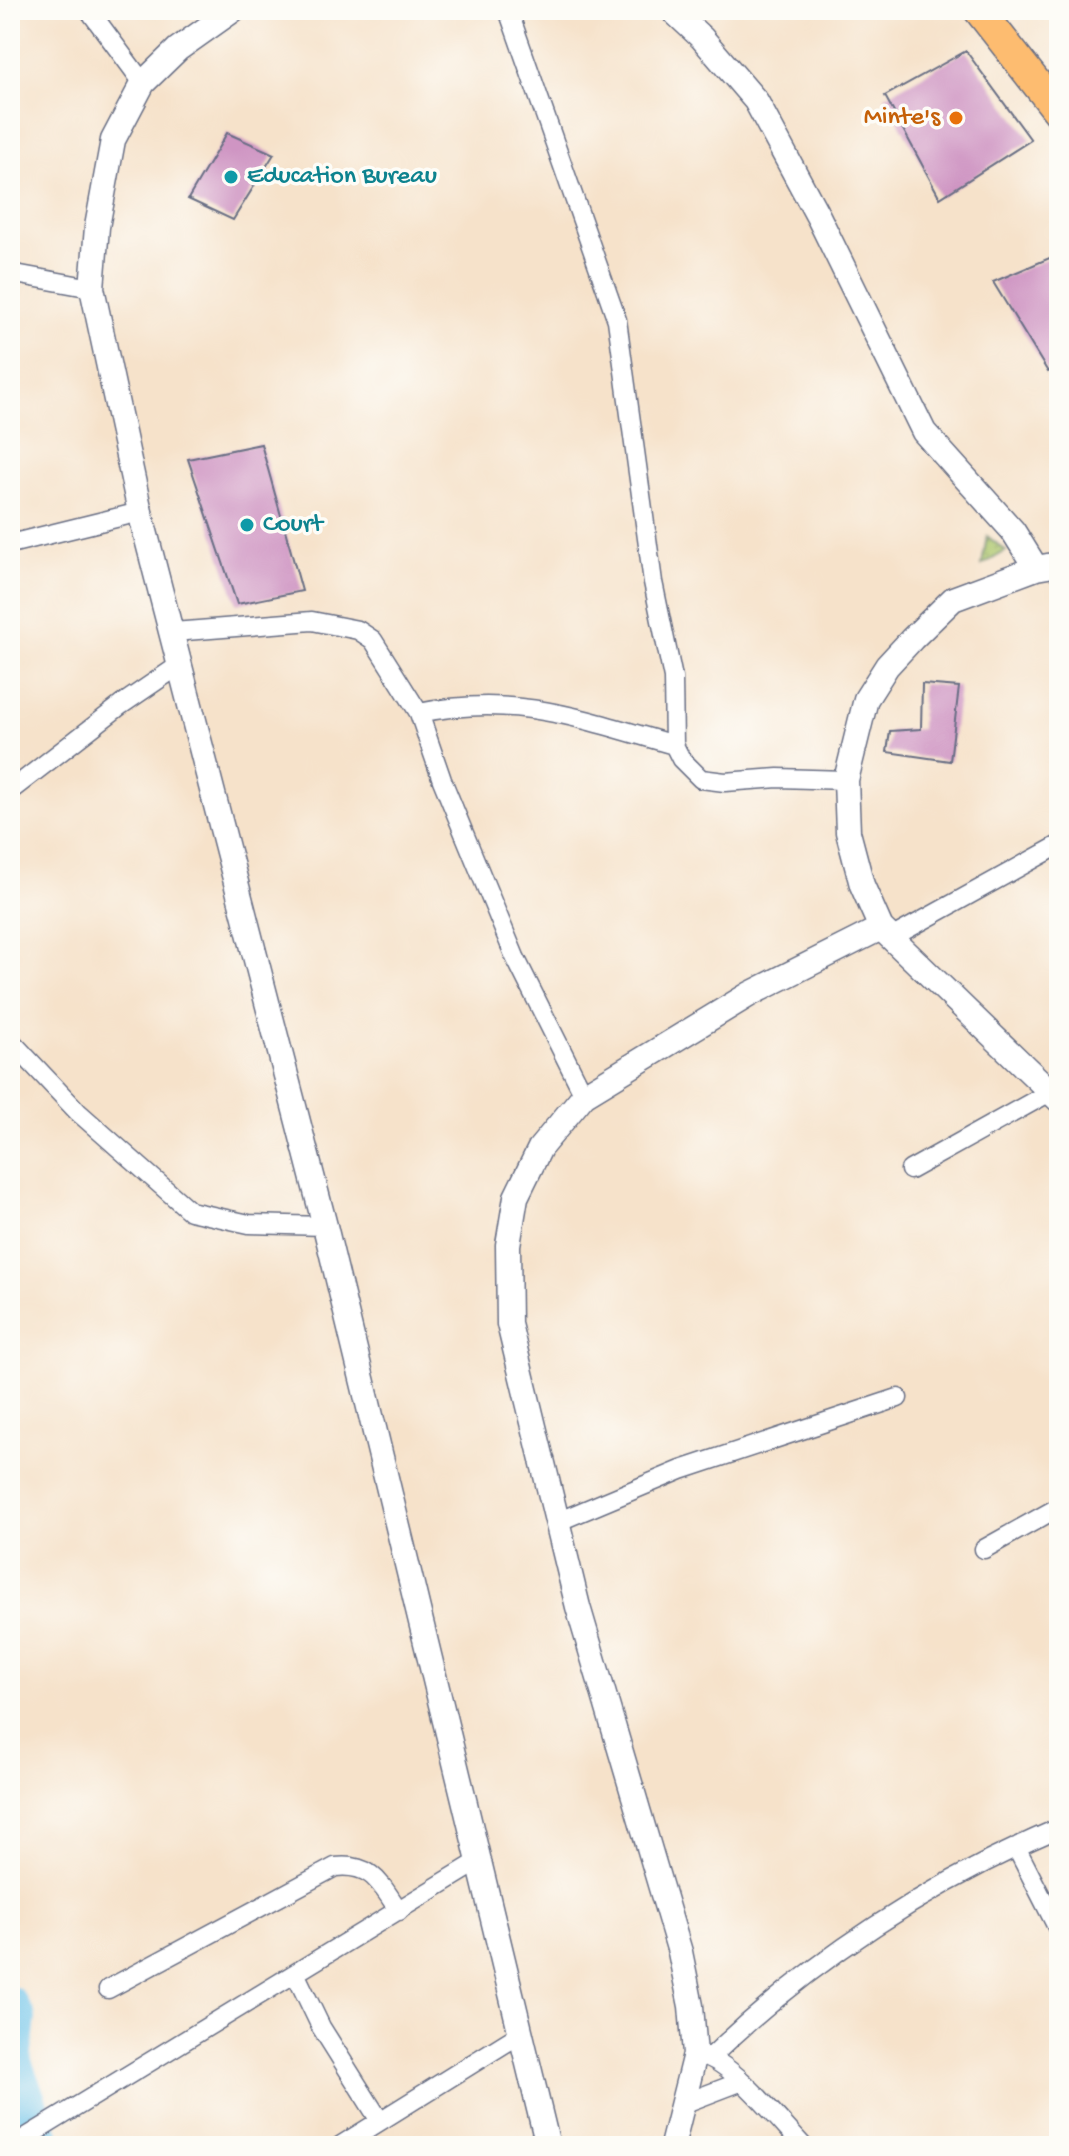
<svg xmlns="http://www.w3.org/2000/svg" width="1069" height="2156" font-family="'Gochi Hand',sans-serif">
<defs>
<pattern id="garden-dots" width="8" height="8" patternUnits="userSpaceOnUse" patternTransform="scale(2)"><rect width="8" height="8" fill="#aec76d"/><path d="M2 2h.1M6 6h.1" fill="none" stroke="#95ab61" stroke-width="1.8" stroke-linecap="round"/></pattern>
</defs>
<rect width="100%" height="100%" fill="#fdfcf7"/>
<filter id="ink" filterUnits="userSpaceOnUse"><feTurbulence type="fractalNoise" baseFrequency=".0125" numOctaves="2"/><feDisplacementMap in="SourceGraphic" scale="16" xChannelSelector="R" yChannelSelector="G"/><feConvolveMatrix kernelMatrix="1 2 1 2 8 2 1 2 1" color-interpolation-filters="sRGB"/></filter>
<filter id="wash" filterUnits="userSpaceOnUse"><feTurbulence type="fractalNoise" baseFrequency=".006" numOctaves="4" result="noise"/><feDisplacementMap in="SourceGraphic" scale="32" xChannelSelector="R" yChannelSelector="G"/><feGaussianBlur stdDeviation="1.8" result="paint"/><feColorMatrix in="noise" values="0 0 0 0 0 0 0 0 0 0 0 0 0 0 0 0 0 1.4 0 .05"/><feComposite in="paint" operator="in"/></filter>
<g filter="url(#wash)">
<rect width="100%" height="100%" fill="#f6e2ca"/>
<path fill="url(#garden-dots)" stroke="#647b66" stroke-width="2" d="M987 536 1006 551 982 565Z"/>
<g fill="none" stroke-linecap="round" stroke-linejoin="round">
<path stroke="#6dc3ea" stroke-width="34" d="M10 2003 19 2018 14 2060 46 2146"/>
</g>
<g id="blocks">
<path fill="#cf95c3" d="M966 51 1031 140 940 198 885 96Z
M227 133 274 154 233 220 188 199Z
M1059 254V367L1048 372 993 282Z
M261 444 302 591 237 604 188 459Z
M922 684 959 687 950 761 887 752 890 731 921 729Z"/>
</g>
</g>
<g filter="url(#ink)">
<use href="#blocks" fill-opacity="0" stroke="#686e84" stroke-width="2"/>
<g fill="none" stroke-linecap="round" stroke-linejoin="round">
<g stroke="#686e84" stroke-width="21">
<path id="minor" d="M89 10 143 83
M508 10 617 320 653 582 673 678 674 745 681 759 701 779 725 782 778 778 846 780
M10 273 92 288
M10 544 140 512
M173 632 312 621 358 630 373 640 419 713 442 780 515 957 584 1095
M419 713C516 693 582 719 674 745
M10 791 121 705 181 664
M891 938 1059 845
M10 1040 78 1112 190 1211 249 1224 325 1226
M910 1170 1059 1087
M557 1522 681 1470 898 1398
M984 1549 1059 1507
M1016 1847 1059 1931
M296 1975 321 2027 380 2121
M108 1989 335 1867C372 1863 380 1883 399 1911
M701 2055C731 2060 781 2123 803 2146
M711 2057C811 1960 932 1882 1059 1828
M685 2103 740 2082
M12 2146 479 1861
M340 2146 520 2034"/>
</g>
<g stroke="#686e84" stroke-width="27">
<path id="tertiary" d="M233 10 178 49 143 83 113 140 97 227 92 288 140 512 325 1226 548 2146
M672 10 702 38 756 101 819 218 924 432 1013 531 1036 568
M1059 564 1036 568 953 599 912 639 887 666 866 699 846 780 848 832 862 885 881 928 1059 1100
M672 2146 695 2054 691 2006 680 1952 578 1607 509 1324 508 1245 516 1197 540 1148 584 1095 750 994 881 928"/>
</g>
<g stroke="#686e84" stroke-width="33">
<path id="trunk" d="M979 10 1059 112"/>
</g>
<use href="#minor" stroke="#fff" stroke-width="18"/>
<use href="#tertiary" stroke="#fff" stroke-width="24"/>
<use href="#trunk" stroke="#fdbc70" stroke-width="30"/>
</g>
</g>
<circle fill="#e8710a" stroke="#fdfcf7" stroke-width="3" cx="956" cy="118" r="8"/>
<g fill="#0f9aa8" stroke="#fdfcf7" stroke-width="3">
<circle cx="231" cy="177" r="8"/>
<circle cx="247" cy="525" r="8"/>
</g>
<g text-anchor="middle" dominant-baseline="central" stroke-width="7" stroke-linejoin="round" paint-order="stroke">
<g font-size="26" fill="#c56008" stroke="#fdfcf7" text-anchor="end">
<text x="940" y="118">Minte's</text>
</g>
<g font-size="26" fill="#0d838f" stroke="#fdfcf7" text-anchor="start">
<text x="247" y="177">Education Bureau</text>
<text x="263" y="525">Court</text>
</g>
</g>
<rect width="1069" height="2156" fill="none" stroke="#fdfcf7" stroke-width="40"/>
</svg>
